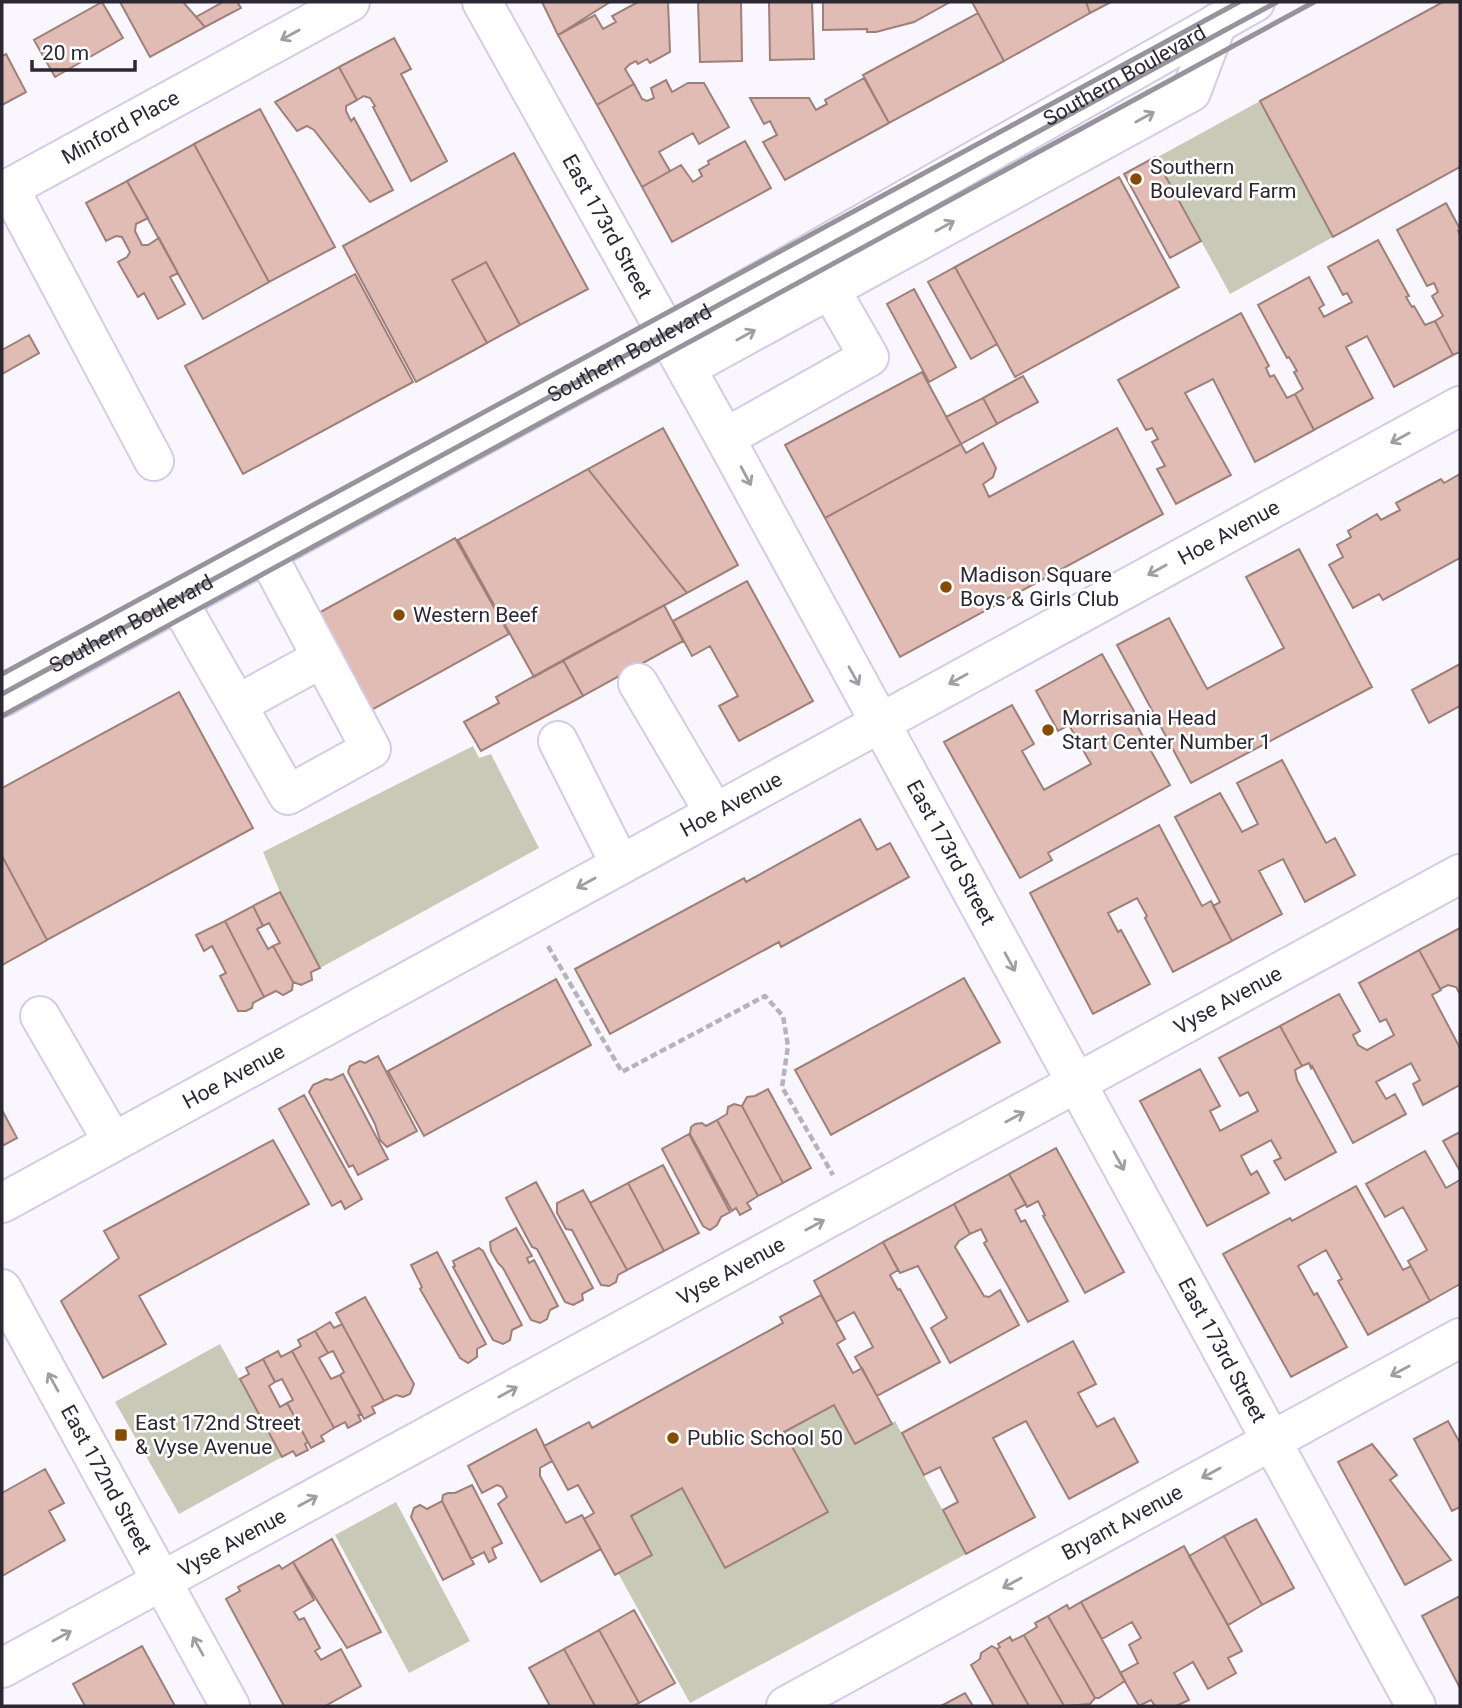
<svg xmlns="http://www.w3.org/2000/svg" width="1462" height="1708" font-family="Roboto,sans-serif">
<rect width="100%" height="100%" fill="#f9f7fd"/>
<path fill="#c8cab7" d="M1260 101 1333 237 1230 294 1156 158Z
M473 746 479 758 491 754 539 848 320 968 280 892 263 852Z
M220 1344 282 1457 179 1514 115 1402Z
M834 1405 855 1443 895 1421 966 1554 690 1703 618 1573 652 1554 631 1516 682 1488 726 1568 828 1513 784 1432Z
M396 1502 470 1641 409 1673 335 1535Z"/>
<path fill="#e0bcb5" stroke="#9e7f7a" stroke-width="2" d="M102 2 123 38 55 77 34 40Z
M120 2H183L205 27 150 57Z
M223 2H237L241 8 205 27 196 17Z
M542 2H610L558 35Z
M638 2H668L670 52 650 63 647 59 638 64 636 61 630 64 625 69 634 84 597 105 558 35 595 15 603 29 616 22 612 16Z
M698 2H741L742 61 700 62Z
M769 2H812L814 59 770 60Z
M823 2H950L914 22 876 32H867V29L823 30Z
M972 2H1086L1090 13 1004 61Z
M1086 2H1111L1090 13Z
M1443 2H1460V167L1333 237 1260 101Z
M978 13 1004 61 889 123 863 75Z
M394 38 411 69 401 74 447 161 411 181 373 107 375 106 370 98 364 96 357 100 339 67Z
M6 54 26 92 2 105V56Z
M339 67 357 100 346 106V111L351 121 354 118 393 190 370 202 314 130 307 126 297 131 275 102Z
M864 78 889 123 785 180 763 142 777 135 770 121 764 124 750 98H809L816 110 827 104 825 100Z
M666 80 672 92 688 83H704L729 127 699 144 693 133 659 152 670 171 642 187 597 105 634 84 642 99 647 101 654 98 651 88Z
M260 109 335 247 269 282 194 144Z
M745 141 771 188 672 242 642 187 681 165 693 182 702 176 699 170 709 164 708 161Z
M194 144 269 282 203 319 127 181Z
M514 153 588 289 520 325 486 262 452 280 487 343 416 382 343 246Z
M1155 157 1201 241 1170 258 1124 174Z
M1119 177 1179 287 1015 377 955 267Z
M127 181 148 218 136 224 135 231 142 245H148L159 238 178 273 170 277 185 304 158 319 144 293 138 297 118 262 127 257 130 252 122 237 116 236 106 241 86 203Z
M1446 203 1460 229 1458 231 1460 235V352L1453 355 1435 321 1443 316 1432 296 1438 292 1434 283 1427 286 1397 230Z
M1378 240 1409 296 1406 297 1412 307 1414 306 1425 325 1435 321 1453 355 1394 387 1367 336 1346 347 1373 398 1314 430 1295 394 1303 389 1294 372 1297 371 1289 357 1287 358 1258 305 1309 277 1324 305 1319 308 1324 317 1352 302 1347 293 1343 295 1328 267Z
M486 262 520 325 487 343 452 280Z
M955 267 997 344 971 359 928 282Z
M355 274 413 382 243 474 185 366Z
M914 289 956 367 929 382 887 304Z
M1241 313 1269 366 1266 368 1270 377 1274 375 1287 398 1295 394 1314 430 1255 462 1213 379 1185 393 1231 475 1176 504 1157 469 1165 466 1152 442 1158 439 1152 428 1146 430 1118 380Z
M29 335 39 353 2 374V350Z
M922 372 961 444 825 518 785 445Z
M1023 376 1038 402 997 424 983 398Z
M983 398 997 424 961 444 946 417Z
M663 428 738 565 687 593 588 469Z
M1117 428 1163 514 900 657 825 518 961 444 966 453 983 443 996 468 993 477 983 484 989 497Z
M588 469 687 593 534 677 458 540Z
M1460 474V558L1383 600 1379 594 1353 608 1329 565 1343 557 1337 545 1351 537 1348 531 1377 514 1381 520 1400 510 1396 503 1441 479 1444 483Z
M455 538 509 634 368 712 315 615Z
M1299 549 1372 687 1191 783 1117 645 1169 618 1207 689 1284 648 1246 577Z
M747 581 813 701 739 741 719 706 738 696 710 646 692 656 673 621Z
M664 605 683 641 583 696 563 660Z
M1102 654 1139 720 1135 722 1170 785 1048 853 1052 860 1020 878 944 742 1012 705 1034 744 1022 751 1044 790 1091 764 1069 725 1058 731 1036 691Z
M563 660 583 696 481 751 464 722 499 703 496 697Z
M1460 664V706L1429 723 1412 690Z
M179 692 253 828 47 940 2 856V788Z
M1282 760 1326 843 1335 838 1355 875 1305 902 1283 859 1259 871 1282 914 1232 941 1213 906 1220 902 1175 817 1220 793 1242 832 1258 824 1237 783Z
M860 819 877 850 890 843 909 877 781 947 779 942 610 1034 575 969 744 878 746 882Z
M1159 825 1202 906 1211 901 1232 941 1173 972 1145 918 1147 916 1137 898 1108 913 1118 932 1121 930 1150 984 1093 1014 1030 893Z
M2 856 47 940 2 965Z
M280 892 320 968 311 972 312 980 301 985 293 982 273 946 280 943 269 923 263 926 253 906Z
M253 906 263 926 257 929 268 949 273 946 293 982 292 990 283 995 276 991 264 997 225 921Z
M225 921 264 997 253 1003 252 1008 246 1011H238L220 976 226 973 212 946 204 951 196 935Z
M1460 928V994L1456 987 1448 985 1440 989 1419 950Z
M1419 950 1441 990 1432 995 1460 1048V1085L1423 1105 1413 1084 1420 1080 1411 1063 1376 1082 1386 1099 1395 1094 1406 1114 1353 1143 1312 1066 1311 1068 1309 1063 1302 1066 1280 1026 1339 994 1360 1031 1353 1035 1358 1045 1367 1050 1394 1035 1386 1019 1380 1022 1359 983Z
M964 978 1000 1042 831 1135 795 1070Z
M556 979 591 1045 424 1136 388 1071Z
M1280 1026 1302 1066 1295 1070 1297 1080 1336 1152 1285 1180 1274 1161 1281 1158 1271 1140 1241 1156 1251 1175 1257 1171 1269 1193 1207 1226 1140 1101 1200 1069 1220 1106 1210 1111 1220 1131 1258 1111 1248 1092 1240 1096 1219 1058Z
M378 1056 417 1131 387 1147 380 1140 375 1124 348 1072 350 1066 360 1061 365 1063Z
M343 1074 388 1159 358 1175 353 1165 349 1167 309 1092 313 1085 326 1079 331 1080Z
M768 1089 811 1168 783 1183 742 1106 747 1097 755 1096Z
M304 1095 362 1199 345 1209 341 1201 332 1206 279 1109Z
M734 1104 742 1106 783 1183 758 1196 717 1120 727 1114 728 1107Z
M2 1110 17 1138 2 1146Z
M717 1120 758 1196 747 1203 751 1209 740 1215 736 1208 732 1211 690 1134 691 1127 695 1124 702 1123 706 1126Z
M1460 1132V1171L1443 1141Z
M689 1134 730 1212 721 1217 717 1225 710 1230 703 1226 662 1149Z
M273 1140 309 1204 139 1296 166 1344 103 1378 61 1301 119 1258 104 1231Z
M1056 1148 1124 1272 1085 1293 1043 1216 1045 1215 1038 1201 1027 1207 1009 1174Z
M1425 1151 1446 1188 1460 1180V1284L1430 1301 1408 1261 1427 1250 1403 1207 1385 1217 1366 1184Z
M663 1165 699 1233 664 1251 628 1183Z
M1009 1174 1026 1204 1015 1210 1021 1222 1025 1220 1068 1301 1028 1322 984 1243 987 1241 981 1229 970 1234 954 1204Z
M536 1182 593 1288 582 1294 583 1300 573 1305 565 1302 537 1249 532 1247 506 1198Z
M628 1183 664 1251 627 1270 590 1203Z
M1356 1186 1403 1270 1411 1266 1430 1301 1368 1335 1338 1281 1342 1279 1326 1250 1298 1266 1314 1295 1317 1293 1347 1347 1291 1377 1223 1254 1290 1218 1292 1221Z
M583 1190 627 1270 618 1275 616 1282 609 1286 601 1285 572 1230 566 1229 557 1213V1203Z
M954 1204 970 1234 959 1241 955 1247 984 1296 989 1297 1000 1290 1019 1325 950 1363 931 1328 947 1318 918 1266 900 1273 883 1242Z
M516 1228 532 1256 527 1258 529 1263 534 1260 558 1306 550 1310 547 1319 540 1323 531 1320 503 1268 498 1263 491 1251 490 1242Z
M883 1242 898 1270 890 1275 898 1290 900 1289 940 1362 877 1396 855 1357 873 1347 854 1312 836 1322 814 1281Z
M479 1248 483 1251 522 1325 512 1330 510 1340 503 1344 493 1340 453 1267 455 1266 453 1261Z
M437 1252 486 1344 477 1349V1357L468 1363 460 1358 420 1289 422 1287 411 1265Z
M821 1295 845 1339 837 1344 853 1373 862 1368 892 1424 855 1444 834 1405 784 1432 828 1512 725 1568 682 1488 631 1516 652 1555 615 1575 584 1519 594 1513 578 1485 568 1490 544 1446 589 1422 592 1428 783 1323 780 1317Z
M365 1297 414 1384 410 1394 403 1397 396 1395 384 1401 336 1313Z
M330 1322 334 1328 342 1324 384 1401 372 1407 375 1413 364 1419 340 1375 344 1372 333 1351 328 1353 315 1331Z
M315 1331 328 1353 319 1358 331 1379 340 1375 361 1414 358 1415 361 1421 348 1428 345 1422 334 1428 292 1351 301 1346 298 1340Z
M1073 1341 1096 1384 1078 1393 1097 1427 1114 1418 1138 1462 1069 1499 1026 1421 993 1438 1035 1517 966 1554 943 1510 958 1502 940 1467 924 1475 902 1433Z
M278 1351 281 1357 292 1351 334 1428 321 1436 324 1441 311 1448 287 1403 293 1400 282 1379 275 1382 263 1359Z
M263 1359 275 1382 269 1386 280 1407 287 1403 308 1442 305 1444 308 1450 296 1456 293 1451 282 1457 240 1379 249 1374 246 1368Z
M1448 1421 1460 1443V1507L1452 1511 1414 1439Z
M536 1429 552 1461 540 1468V1476L566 1523 582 1515 601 1549 541 1582 498 1504 507 1497 502 1487 497 1485 482 1493 468 1466Z
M1372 1444 1397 1475 1390 1480 1451 1560 1405 1585 1338 1462Z
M45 1469 64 1503 49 1511 65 1540 2 1576V1493Z
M472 1485 502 1543 492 1548 496 1558 489 1562 484 1552 471 1559 442 1501 443 1495 448 1493H455Z
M442 1501 474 1564 443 1580 411 1517 414 1508 420 1505 427 1509Z
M1256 1519 1294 1588 1262 1605 1224 1536Z
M1224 1536 1262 1605 1228 1625 1189 1556Z
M332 1539 381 1632 347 1648 293 1562Z
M1184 1546 1242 1651 1228 1658 1236 1673 1208 1689 1193 1662 1174 1673 1189 1700 1176 1706H1155L1151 1700 1139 1706 1120 1673 1138 1663 1129 1645 1141 1638 1132 1622 1102 1639 1081 1602Z
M293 1562 314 1600 294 1612 299 1620 304 1618 320 1648 315 1651 321 1660 341 1649 361 1686 325 1706H284L226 1599 240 1591 238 1587 279 1565 282 1569Z
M1460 1596V1688L1422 1616Z
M1081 1602 1125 1681 1099 1698H1095L1048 1616 1067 1605 1069 1609Z
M634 1610 675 1683 639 1703 599 1630Z
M1048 1616 1095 1698 1090 1704 1064 1706 1024 1635 1037 1627 1035 1623Z
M599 1630 639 1703 633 1706H595L564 1649Z
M1024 1635 1064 1706H1029L997 1649 1000 1647 998 1644 1010 1637 1012 1641Z
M142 1646 175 1706H85L73 1684Z
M992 1646 997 1649 1029 1706H994L971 1665 980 1659 981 1653Z
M564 1649 595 1706H550L533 1675 529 1668Z
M965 1693 973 1706H941Z"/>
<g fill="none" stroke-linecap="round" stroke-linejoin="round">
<g stroke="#d3cbe7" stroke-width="42">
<g id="minor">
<path id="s1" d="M482 2 725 438 1416 1706"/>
<path d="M9 188 154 461"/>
<path id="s2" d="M2 192 350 2"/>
<path d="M686 368 1191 92 1217 23"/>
<path d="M725 438 869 357 830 289"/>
<path d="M178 601 288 795 371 749 266 553"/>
<path d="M638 683 714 812"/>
<path d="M238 704 322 658"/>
<path d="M558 741 620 864"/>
<path d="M40 1016 113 1142"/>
<path id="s3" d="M2 1203 1460 406"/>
<path id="s4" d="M2 1289 230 1706"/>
<path id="s5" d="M2 1668 1460 874"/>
<path id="s6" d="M786 1706 1460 1338"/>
</g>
</g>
<g stroke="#d3cbe7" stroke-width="42">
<g id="major">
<path id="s7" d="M2 697 668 334 1255 2"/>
</g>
</g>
<path stroke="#b6b3bb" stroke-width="4.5" stroke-dasharray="7 3.5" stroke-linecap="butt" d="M548 946 622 1072 765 996 783 1016 788 1046 782 1087 833 1175"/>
<use href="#minor" stroke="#fff" stroke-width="38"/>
<use href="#major" stroke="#fff" stroke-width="38"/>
<g stroke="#96939c" stroke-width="5">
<path d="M2 674 1239 2"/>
<path id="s8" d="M2 694 1277 2"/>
<path d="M2 716 1314 2"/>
</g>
</g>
<defs><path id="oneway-shaft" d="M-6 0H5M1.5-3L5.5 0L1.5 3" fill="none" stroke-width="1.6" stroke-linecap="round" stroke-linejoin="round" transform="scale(1.75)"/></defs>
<g stroke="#a09ea3">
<use href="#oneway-shaft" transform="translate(290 35) rotate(151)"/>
<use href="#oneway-shaft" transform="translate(1145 117) rotate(-29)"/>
<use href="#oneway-shaft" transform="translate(945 226) rotate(-29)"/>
<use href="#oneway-shaft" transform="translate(746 335) rotate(-29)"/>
<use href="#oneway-shaft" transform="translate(1400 438) rotate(151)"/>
<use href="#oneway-shaft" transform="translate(746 476) rotate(62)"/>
<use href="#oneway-shaft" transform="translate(1157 570) rotate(151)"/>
<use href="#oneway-shaft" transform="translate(854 676) rotate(61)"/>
<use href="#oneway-shaft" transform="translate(958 679) rotate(151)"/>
<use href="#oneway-shaft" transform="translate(586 883) rotate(151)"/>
<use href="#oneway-shaft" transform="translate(1010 962) rotate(61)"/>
<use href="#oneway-shaft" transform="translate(1015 1117) rotate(-28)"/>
<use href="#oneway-shaft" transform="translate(1119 1161) rotate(61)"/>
<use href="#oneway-shaft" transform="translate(815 1225) rotate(-28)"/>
<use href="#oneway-shaft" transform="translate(1400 1371) rotate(152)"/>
<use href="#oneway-shaft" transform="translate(53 1382) rotate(-119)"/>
<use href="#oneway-shaft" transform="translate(508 1392) rotate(-29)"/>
<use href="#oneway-shaft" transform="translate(1211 1473) rotate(151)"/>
<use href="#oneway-shaft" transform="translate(308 1501) rotate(-29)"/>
<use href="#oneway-shaft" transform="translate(1012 1583) rotate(151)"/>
<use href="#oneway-shaft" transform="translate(62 1636) rotate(-29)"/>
<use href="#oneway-shaft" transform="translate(198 1646) rotate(-119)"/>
</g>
<g fill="#854b01" stroke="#fff" stroke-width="2.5">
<circle cx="1136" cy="179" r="7"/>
<circle cx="946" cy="587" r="7"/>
<circle cx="399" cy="615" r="7"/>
<circle cx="1048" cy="730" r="7"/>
<rect x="114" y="1428" width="14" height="14" rx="3.5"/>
<circle cx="673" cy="1438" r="7"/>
</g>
<g text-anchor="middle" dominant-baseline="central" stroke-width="5" stroke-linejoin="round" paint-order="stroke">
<g font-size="21" fill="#2b2833" stroke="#fff">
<text stroke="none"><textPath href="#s7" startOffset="1283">Southern Boulevard</textPath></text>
<text stroke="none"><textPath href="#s2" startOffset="135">Minford Place</textPath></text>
<text stroke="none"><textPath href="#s1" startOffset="257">East 173rd Street</textPath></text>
<text stroke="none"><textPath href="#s8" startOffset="714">Southern Boulevard</textPath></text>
<text stroke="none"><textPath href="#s3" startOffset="1398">Hoe Avenue</textPath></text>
<text stroke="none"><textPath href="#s8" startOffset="147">Southern Boulevard</textPath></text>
<text stroke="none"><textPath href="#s3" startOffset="831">Hoe Avenue</textPath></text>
<text stroke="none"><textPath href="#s1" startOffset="971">East 173rd Street</textPath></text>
<text stroke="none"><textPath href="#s5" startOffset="1396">Vyse Avenue</textPath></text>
<text stroke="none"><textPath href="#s3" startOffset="264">Hoe Avenue</textPath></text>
<text stroke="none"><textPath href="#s5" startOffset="830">Vyse Avenue</textPath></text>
<text stroke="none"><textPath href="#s1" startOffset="1538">East 173rd Street</textPath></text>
<text stroke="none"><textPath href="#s4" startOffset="217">East 172nd Street</textPath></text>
<text stroke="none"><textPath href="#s6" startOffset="383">Bryant Avenue</textPath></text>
<text stroke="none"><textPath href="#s5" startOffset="262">Vyse Avenue</textPath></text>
</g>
<g font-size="21" fill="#2b2833" stroke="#fff" text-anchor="start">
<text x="1150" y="167">Southern<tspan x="1150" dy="24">Boulevard Farm</tspan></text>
<text x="960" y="575">Madison Square<tspan x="960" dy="24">Boys &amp; Girls Club</tspan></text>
<text x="413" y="615">Western Beef</text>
<text x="1062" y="718">Morrisania Head<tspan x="1062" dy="24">Start Center Number 1</tspan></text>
<text x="135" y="1423">East 172nd Street<tspan x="135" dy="24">&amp; Vyse Avenue</tspan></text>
<text x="687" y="1438">Public School 50</text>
</g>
</g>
<rect width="1462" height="1708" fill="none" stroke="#2b2833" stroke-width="7"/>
<path d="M32 60v10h103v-10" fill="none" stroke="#2b2833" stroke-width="3.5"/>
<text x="42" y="60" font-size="21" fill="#2b2833" stroke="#ffffff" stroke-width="5" paint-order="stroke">20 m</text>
</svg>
